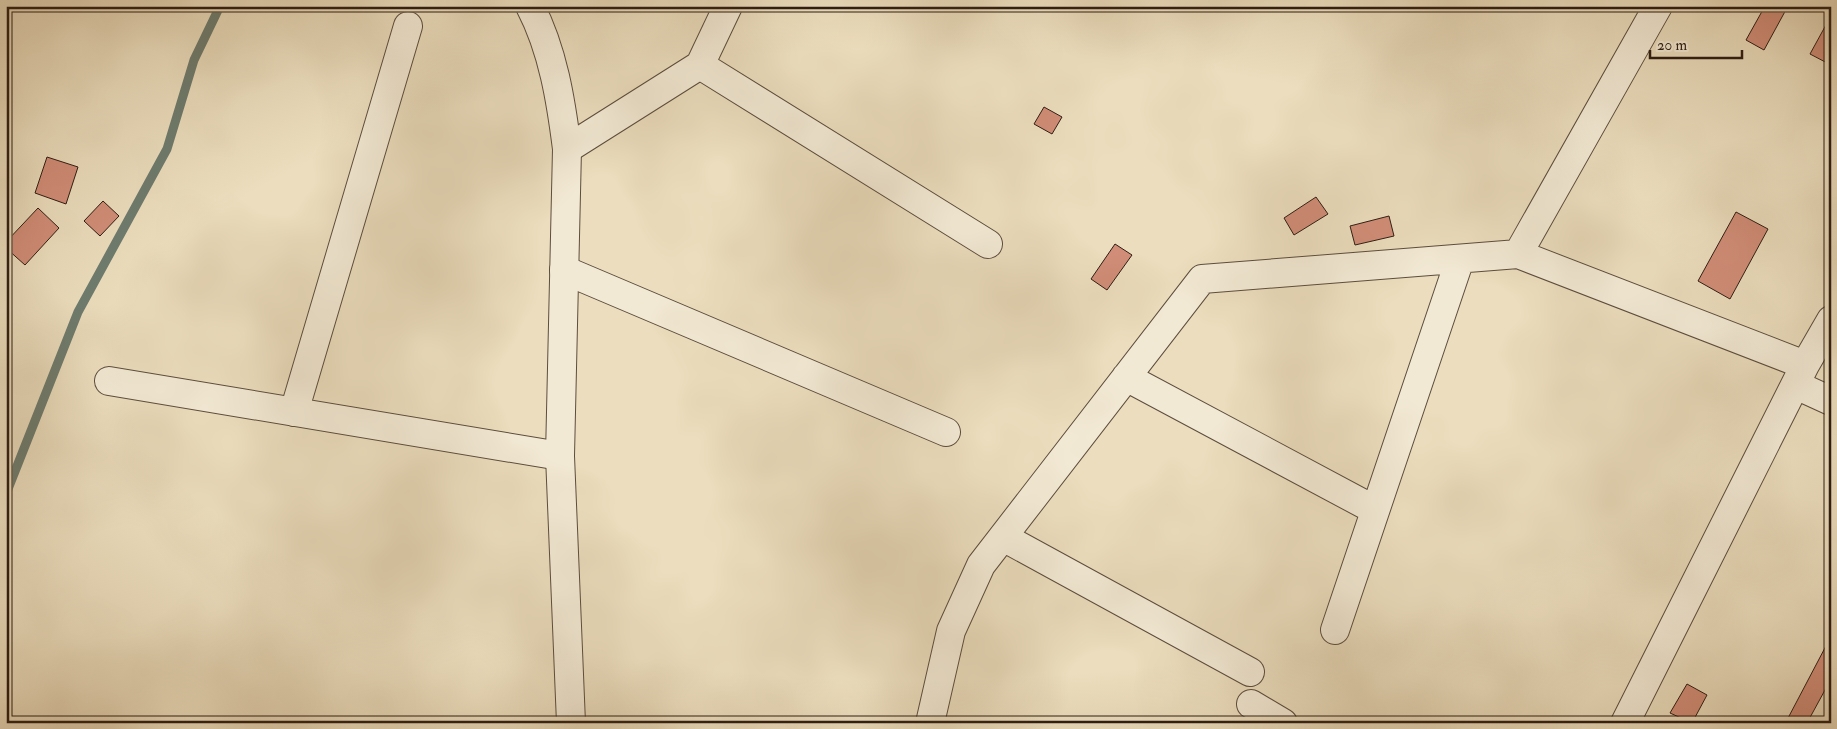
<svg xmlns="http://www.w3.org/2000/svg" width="1837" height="729" font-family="'IM FELL Double Pica',serif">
<rect width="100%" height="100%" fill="#ebddbd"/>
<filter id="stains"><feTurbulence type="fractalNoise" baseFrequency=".004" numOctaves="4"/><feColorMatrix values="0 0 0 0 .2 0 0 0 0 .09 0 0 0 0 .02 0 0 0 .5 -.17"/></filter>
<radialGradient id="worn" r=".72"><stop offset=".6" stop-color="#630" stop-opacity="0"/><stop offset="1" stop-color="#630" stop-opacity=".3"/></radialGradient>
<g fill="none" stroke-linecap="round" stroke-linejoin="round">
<path stroke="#6e7c6f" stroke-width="9" d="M6 494 78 312 167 149 194 60 220 6"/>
</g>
<path fill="#d18d78" stroke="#2d1d13" d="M1765 6H1788L1764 50 1746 40Z
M1827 23 1831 25V65L1810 54Z
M1044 107 1062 117 1052 134 1034 124Z
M47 157 78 167 66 204 35 193Z
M1316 197 1328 214 1294 235 1284 218Z
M103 201 119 216 100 236 84 221Z
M38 208 59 228 25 265 6 248V242Z
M1736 212 1768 229 1730 299 1698 281Z
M1389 216 1394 236 1355 245 1350 226Z
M1115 244 1132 255 1107 290 1091 279Z
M1827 644 1831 646V679L1807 723H1792L1787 720Z
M1687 684 1707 695 1692 723 1670 713Z"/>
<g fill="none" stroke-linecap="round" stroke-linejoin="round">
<g stroke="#5c4d3e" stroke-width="30">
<path id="minor" d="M700 65 988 244
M567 149 700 65 728 6
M1518 254 1658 6
M564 270 946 432
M1126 377 1375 510
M109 381 560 456
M1796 385 1831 401
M294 412 408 26
M1003 537 1250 672
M1335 630 1460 259
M1251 704 1283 723
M930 723 951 631 981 565 1202 279 1518 254 1805 365
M1625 723 1805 365 1831 320"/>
</g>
<g stroke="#5c4d3e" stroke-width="30">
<path id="tertiary" d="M530 6C553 50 561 101 567 149L560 456 571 723"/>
</g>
<use href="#minor" stroke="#f2e9d4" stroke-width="28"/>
<use href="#tertiary" stroke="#f2e9d4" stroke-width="28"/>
</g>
<rect width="1837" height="729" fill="none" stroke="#ebddbd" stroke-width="25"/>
<rect x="8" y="8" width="1822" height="714" fill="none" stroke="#2d1d13" stroke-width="2.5"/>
<rect x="12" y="12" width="1812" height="704" fill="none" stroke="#2d1d13"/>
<path d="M1650 50v8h92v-8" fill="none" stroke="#2d1d13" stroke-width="2.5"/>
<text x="1657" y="50" font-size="15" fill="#2d1d13" stroke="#f2e9d4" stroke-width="4" paint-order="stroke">20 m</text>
<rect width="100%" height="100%" filter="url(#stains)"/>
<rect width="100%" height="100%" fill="url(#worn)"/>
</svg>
